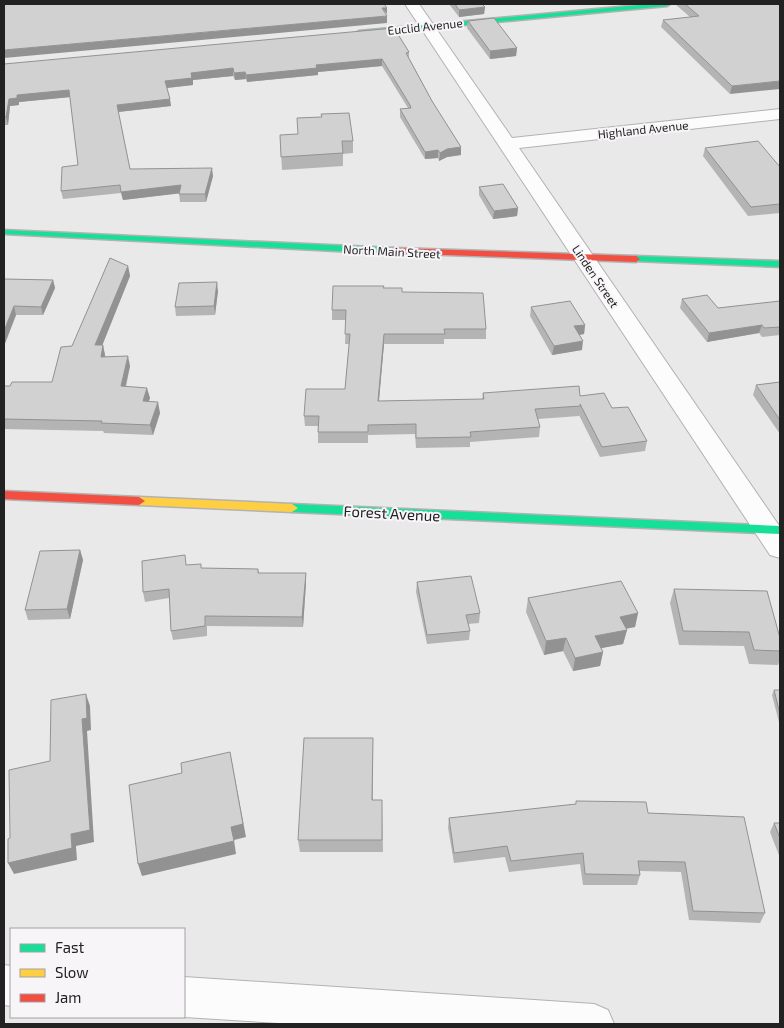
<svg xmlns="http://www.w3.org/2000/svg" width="784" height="1028" font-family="'Exo 2',sans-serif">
<rect width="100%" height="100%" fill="#eae9ea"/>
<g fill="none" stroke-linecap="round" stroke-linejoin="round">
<g stroke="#b3b2b3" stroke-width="2">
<path id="street" d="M405 4H419L512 138 780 109V119L519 148 780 527V558L770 555Z
M4 965 11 966V1006L4 1005Z
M184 977 594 1004 608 1010 614 1024H295L184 1017Z"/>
</g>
<g stroke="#b3b2b3" stroke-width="3">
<path id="fast" d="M651 4H670L667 6 359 35 356 33 359 31Z
M4 230 394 248 398 251 394 254 4 234Z
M636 256 780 261V267L633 261V257Z
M292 504 780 526V534L292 512 286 508Z"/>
</g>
<g stroke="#b3b2b3" stroke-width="3">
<path id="slow" d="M139 497 292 504 298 508 292 512 139 505 133 501Z"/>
</g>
<g stroke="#b3b2b3" stroke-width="3">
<path id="jam" d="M394 248 636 256 640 259 636 262 391 253V249Z
M4 491 139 497 145 501 139 505 4 499Z"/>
</g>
<use href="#street" fill="#fcfcfc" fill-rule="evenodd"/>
<use href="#fast" fill="#16e098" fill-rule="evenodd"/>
<use href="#slow" fill="#ffcf43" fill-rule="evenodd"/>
<use href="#jam" fill="#f24e42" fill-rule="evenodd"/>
</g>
<path fill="#b5b4b5" d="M449 4H482L485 7 484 14 459 17Z
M675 4H778L730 94 661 27 663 20 690 17Z
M468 21 517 48 516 56 490 59 467 28Z
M409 52V58L461 155 447 157 439 161 438 158 425 159 400 117V109L408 108 382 66 318 72V75L247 82 246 79 235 80 233 76 193 80V85L167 88 171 106 118 112 130 169 213 176 206 202H180L179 193 123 200 121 193 63 199 61 191 78 165 70 97 19 102V105L10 106 8 125H4V64Z
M280 135 353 141V153L343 154V166L282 170Z
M705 148 780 167V213L748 216 703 156Z
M479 187 518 208 517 216 493 219 479 195Z
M128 266 130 276 102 345H103L105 356 130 366 126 387 150 398 148 402 160 413 153 435 104 433 103 431 4 429V386H10L52 382 72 346Z
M4 279 53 280 55 288 43 315H16L4 346Z
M384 288 402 292 486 329V339H444V344H384L379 401 482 400 483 393 580 396 612 408 647 441 645 451 600 457 579 415V416L538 419 540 427 539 437 470 442V447L416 448 415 434 368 435V443H318V426H305L304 416 345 389 349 344H345L346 320H332V310Z
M218 291 215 315 176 316 175 307Z
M682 299 718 308 780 301V335L762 337 759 333 707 342 680 308Z
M531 307 585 325 584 334 579 335 582 350 552 355 530 316Z
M780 382V434L753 395 756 385Z
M80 550 83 560 70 619 28 620 25 610Z
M187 565 202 568 258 569 259 573H306V583L303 627 207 626V636L173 640 171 631 169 598 145 602 143 592Z
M417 582 480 613 479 623 468 624 470 631 469 640 427 644 416 592Z
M674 589 780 638V660L778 665 749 664 744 646 679 645 670 603Z
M528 598 638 613 635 627 626 629 627 630 623 644 601 648 603 652 600 666 573 671 563 651 544 655 526 612Z
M774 690H780V726L772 695Z
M373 738V800H382L383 852H300L298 840Z
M576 801 648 813 765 913 760 923 689 920 681 872 640 871V875L637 885H583L580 864 509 872 505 857 454 863 448 828 449 818 576 804Z
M774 823H780V858L770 832Z"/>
<path fill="#939293" d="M485 7 484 14 459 17V10Z
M382 8H387V14Z
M387 16V23L4 58V50Z
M517 48 516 56 490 59V51Z
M382 59V66L318 72V75L247 82 246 75 316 65Z
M233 68V76L193 80V85L166 88 165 81 191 73Z
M245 72 246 79 235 80 234 73Z
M780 81V89L730 94 732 86Z
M69 90 71 97 19 102V105L10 106 8 125 6 117 9 99 17 95Z
M170 99 171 106 118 112 117 105Z
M461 147V155L447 157 439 161 440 153 447 149Z
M438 150V158L425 159V152Z
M212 168 213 176 206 202 205 194Z
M181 185 183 193 123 200 121 192Z
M518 208 517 216 493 219 494 211Z
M128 266 130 276 98 356 95 345Z
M53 280 55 288 43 315 41 307Z
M217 282 218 291 215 315 214 306Z
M14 306 16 315 4 346V331Z
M585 325 584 334 573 336 574 326Z
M762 325 759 333 707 342 709 333Z
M384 334V344L378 411V401Z
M583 341 582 350 552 355 554 346Z
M103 345 105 355 103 367 101 357Z
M128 356 130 366 123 397 121 386Z
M147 388 150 398 145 412 143 401Z
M158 402 160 413 153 435 150 425Z
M80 550 83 560 70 619 67 609Z
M306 573V583L303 627 302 617Z
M638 613 635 627 617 630 620 617Z
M627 630 623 644 592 650 595 636Z
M566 638 563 651 544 655 546 641Z
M603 652 600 666 573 671 575 658Z
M86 694 90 706 91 730 87 731 94 842 76 846 77 860 14 874 8 863 71 834 82 719Z
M230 752 246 837 234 840 236 854 142 876 138 864 231 827Z"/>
<path fill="#d2d1d2" stroke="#939293" d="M4 4H384L387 8H382L387 16 4 50Z
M455 4H482L485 7 459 10Z
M685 4H778L780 6V81L732 86 663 20 699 16Z
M494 18 517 48 490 51 468 21Z
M394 28 409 52 406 53 432 101 461 147 447 149 440 153 438 150 425 152 400 109 411 108 410 105 382 59 316 65 317 68 246 75 245 72 234 73 233 68 191 73 192 78 165 81 170 99 117 105 130 169 212 168 205 194H179L181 185 121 192 120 185 61 191 62 167 78 165 69 90 17 95V98L9 99 6 117H4V64Z
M349 113 353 141H342L343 153 281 157 280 135 298 134 297 118 322 117 321 114Z
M758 141 780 167V204L751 207 705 148Z
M503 184 518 208 494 211 479 187Z
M110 258 128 266 95 345H103L101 357 128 356 121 386 147 388 143 401 158 402 150 425 101 423 102 421 4 419V386H10L12 382H52L61 347 72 346Z
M4 279 53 280 41 307 14 306 4 331Z
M217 282 214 306 175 307 179 283Z
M333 286H384L383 288H402V292L483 293 486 329H444L445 334H384L378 401 484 399 483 393 579 386 580 396 604 393 612 408 628 407 647 441 602 447 580 404 581 406 535 409 540 427 470 432 471 437 416 438V424L368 425V432H318L319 416H304L306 389H345L350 334H345L346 310H332Z
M707 295 718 308 780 301V327L764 328 762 325 709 333 682 299Z
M570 301 585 325 574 326 583 341 554 346 531 307Z
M780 382V420L756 385Z
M80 550 67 609 25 610 40 551Z
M185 555 186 565 201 564V568L258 569V573H306L302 617 205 616V626L171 631 169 589 143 592 142 561Z
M471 576 480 613 466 615 470 631 427 635 417 582Z
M621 581 638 613 620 617 627 630 595 636 603 652 575 658 566 638 546 641 528 598Z
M674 589 767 591 780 638V651L754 650 749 632 683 631Z
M774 690H780V714Z
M86 694 87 718 82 719 90 830 71 834 72 848 8 863V839L10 838 9 770 50 761 51 700Z
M304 738H373L372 800H382V840H298Z
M230 752 243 824 231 827 234 841 138 864 129 785 182 773 181 763Z
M576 801 646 802 648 813 744 817 765 913 693 911 685 862 638 861 640 875 585 874 583 853 511 861 507 846 454 853 449 818 576 804Z
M774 823H780V838Z"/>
<g text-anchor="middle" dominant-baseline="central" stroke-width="4" stroke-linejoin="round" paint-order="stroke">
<g font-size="12" fill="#232223" stroke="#f8f5f8">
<text transform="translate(425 26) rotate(-6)">Euclid Avenue</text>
<text transform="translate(643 129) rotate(-6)">Highland Avenue</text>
<text transform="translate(392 251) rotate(3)">North Main Street</text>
<text transform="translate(596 276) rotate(56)">Linden Street</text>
</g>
<g font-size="15" fill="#232223" stroke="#f8f5f8">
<text transform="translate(392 513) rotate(3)">Forest Avenue</text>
</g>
</g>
<rect width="784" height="1028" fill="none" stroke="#232223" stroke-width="10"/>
<rect x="10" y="928" width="175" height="90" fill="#f8f5f8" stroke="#a3a1a3"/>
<rect x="20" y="944" width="25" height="8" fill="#16e098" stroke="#a3a1a3"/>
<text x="55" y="953" font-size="15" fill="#232223">Fast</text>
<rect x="20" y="969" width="25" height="8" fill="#ffcf43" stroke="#a3a1a3"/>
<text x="55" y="978" font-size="15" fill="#232223">Slow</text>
<rect x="20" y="994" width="25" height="8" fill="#f24e42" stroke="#a3a1a3"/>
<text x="55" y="1003" font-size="15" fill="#232223">Jam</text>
</svg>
